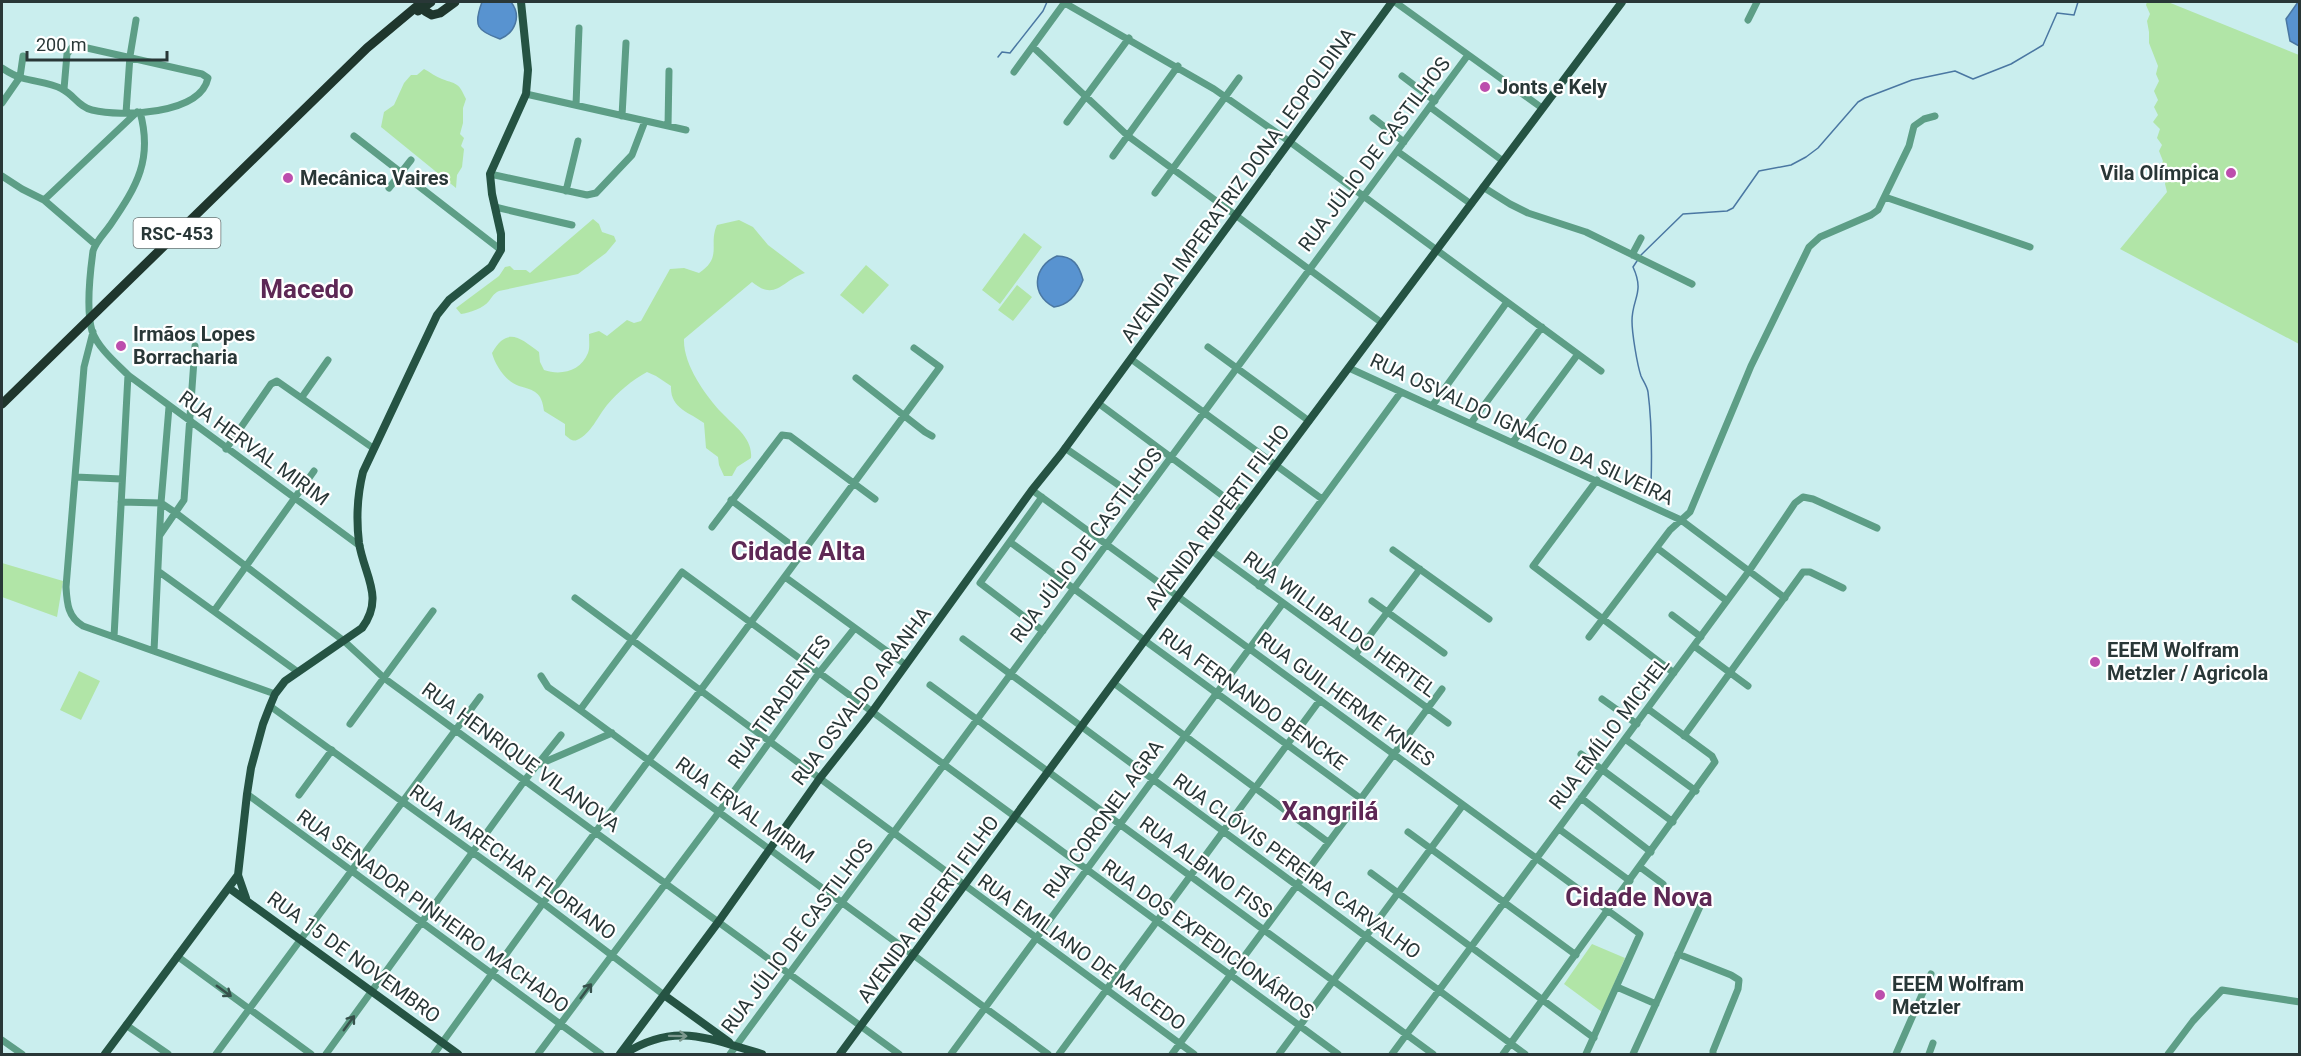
<svg xmlns="http://www.w3.org/2000/svg" width="2301" height="1056" font-family="Roboto,sans-serif">
<rect width="100%" height="100%" fill="#caeeee"/>
<path fill="#b1e5a7" d="M2147 2H2168L2299 55V344L2120 249 2167 192 2165 184 2166 178 2159 169 2163 161 2159 151 2162 145 2157 138 2160 129 2153 122 2158 115 2154 107 2158 100 2154 91 2159 81 2156 74 2158 66 2149 43V32L2147 21 2150 14 2146 5Z
M424 69C430 72 436 77 442 79 458 85 458 82 466 99L463 108V123L460 134 464 138 461 146 464 149 462 167 457 175 456 188 381 127 384 112 394 105 404 83 411 75H417Z
M593 219 599 224 602 232 614 236 616 241 606 253 578 274 499 291C493 294 493 296 489 301 484 308 469 313 461 314L456 308 499 276 505 267 510 266 514 270H526L530 273Z
M739 220 753 227 768 245 805 273C782 280 776 302 752 282L684 339C683 364 705 395 722 413 734 426 753 438 751 458L737 467 732 476H724L719 465 718 457 706 448 704 423C690 412 670 409 671 386L656 376 647 372C632 380 618 392 607 405 598 416 591 434 577 440 572 442 569 438 565 435V424L544 411C542 392 534 390 519 386 506 382 495 365 492 353 507 326 520 338 539 352L540 362 544 370C561 376 581 371 588 353 590 348 589 340 589 334L599 331 607 336 627 320 634 323 641 321 670 269 684 268 699 273C723 257 708 245 717 225Z
M1024 233 1042 247 1000 304 982 290Z
M866 265 889 285 863 314 840 295Z
M1017 285 1032 297 1013 321 998 310Z
M2 563 63 581 57 617 2 597Z
M79 671 100 681 81 720 60 710Z
M1592 944 1625 958 1602 1012 1564 984Z"/>
<path fill="#5893d0" stroke="#4a77a2" stroke-width="1.5" d="M482 2H511C522 16 515 33 500 39 477 31 473 26 482 2Z
M2298 2H2300L2299 46 2290 41 2286 19Z
M1057 256C1073 256 1079 265 1083 280 1078 293 1069 305 1054 307 1030 295 1033 266 1057 256Z"/>
<g fill="none" stroke-linecap="round" stroke-linejoin="round">
<path stroke="#4a77a2" stroke-width="1.5" d="M998 57 1002 52 1010 53 1043 11 1047 2
M1641 255 1683 214 1727 211 1733 208 1759 171 1791 165 1806 157 1818 148 1858 102 1865 98 1912 80 1955 71 1973 79 2011 64 2043 45 2057 13 2074 15 2078 2
M1637 261 1633 267C1645 293 1632 298 1632 321 1632 333 1637 364 1641 376 1643 381 1647 386 1648 392 1652 423 1652 454 1651 485"/>
<path stroke="#5d9e86" stroke-width="7" d="M1063 2 1214 89 1290 142 1601 371
M1395 2 1542 108
M1748 20 1757 2
M1033 47 1128 136 1382 323
M2 68C8 72 15 76 22 78 35 82 50 82 62 89 74 95 79 107 92 110 121 117 200 115 208 78L202 74 74 45 67 54 64 89
M1014 72 1065 2
M1402 76 1435 101
M526 94 686 130
M2 103 20 77 23 56
M576 105 579 28
M1430 107 1503 161
M140 112C153 159 137 186 111 224 105 233 96 241 93 251 90 273 86 310 92 331 98 348 116 363 128 375L360 546
M126 113 130 56 136 20
M622 116 626 43
M1373 118 1404 142
M1067 122 1129 38
M668 126 669 71
M354 136 501 250
M1397 151 1471 204
M1113 156 1178 66
M490 174 587 195 596 193 632 155 645 121
M2 176 22 189 44 200 95 244
M1483 187 1510 204 1528 213 1586 232 1692 284
M389 188 411 160
M566 191 578 141
M1155 193 1239 78
M1885 197 2030 247
M44 200 137 112
M495 207 572 225
M1632 255 1641 238
M93 332 84 367 66 587C67 604 68 617 83 626L275 694
M1208 347 1309 421
M1131 359 1322 499
M1349 368 1681 520 1785 598
M856 378 925 432 932 436
M302 397 328 360
M1098 403 1242 510
M1432 406 1507 302
M1471 423 1542 327
M1513 442 1578 354
M1065 448 1139 499
M226 449 271 384 277 381 373 448
M75 477 122 479
M1597 480 1533 566 1674 673
M1032 490 1640 934 1586 1054
M1042 497 980 583 1043 631
M731 500 802 553
M121 502 161 503 176 513 344 641 384 678 899 1054
M712 527 782 435 790 436 875 499
M160 535 184 500 195 346
M1010 542 1360 798
M1657 548 1727 601
M1393 550 1489 619
M1212 551 1448 723
M158 571 298 672
M785 577 906 665
M1259 586 1401 392
M575 598 1194 1054
M1372 601 1444 653
M214 611 314 471
M1672 615 1701 637
M114 637 128 375
M1589 637 1670 530 1690 512 1751 366 1809 247 1820 237 1871 215 1878 210 1909 146 1914 126 1924 119 1935 116
M963 639 1525 1054
M1694 646 1748 686
M154 651 161 503 169 407
M1355 655 1420 569
M541 676 548 687 580 710 1048 1054
M1115 684 1328 842
M930 685 1433 1054
M1602 699 1637 724
M270 706 543 903 664 995
M580 710 682 572 1338 1054
M350 724 433 611
M1684 736 1803 572H1810L1843 588
M1625 739 1696 791
M1581 754 1673 822
M540 764 612 733
M247 794 601 1054
M299 795 332 750
M1581 798 1651 852
M1559 829 1630 881
M1408 832 1576 955
M1640 867 1663 884
M1371 873 1594 1038
M1678 954 1731 975 1739 980 1738 989 1713 1051V1054
M177 956 311 1054
M1617 987 1656 1004
M126 1025 168 1054
M2 1040 22 1054
M216 1054 480 697
M326 1054 525 780 561 735
M434 1054 543 903 940 367 914 348
M538 1054 719 812 819 673 854 629
M730 1054 1468 55
M951 1054 1283 603
M1059 1054 1320 700
M1172 1054 1442 689
M1279 1054 1463 805
M1392 1054 1749 571 1795 503 1803 497 1813 499 1877 528
M1503 1054 1715 762 1712 756 1648 709
M1633 1054 1703 900 1709 895
M1896 1054 1931 974
M1929 1054 1933 1043
M2168 1054 2193 1021 2222 990 2300 1002"/>
<path stroke="#255343" stroke-width="8" d="M229 888 458 1054
M246 898 238 875 247 794 251 768 263 724 270 706 275 694 285 681 362 628C385 597 364 575 359 543 356 518 357 496 363 472L437 315 449 300 491 267 501 250V234L492 194 490 174 526 94 528 70 521 2
M664 995 729 1042
M105 1054 238 875
M620 1054 719 921 820 778 872 712 1032 490 1061 454 1392 2
M624 1054C676 1021 708 1039 762 1054
M840 1054 1145 640 1622 2"/>
<path stroke="#1f362d" stroke-width="9" d="M426 2 425 11 432 15 440 13 455 2
M418 11 431 2
M2 404 367 48 422 2"/>
</g>
<defs><path id="oneway-shaft" d="M-6 0H5M1.5-3L5.5 0L1.5 3" fill="none" stroke-width="1.6" stroke-linecap="round" stroke-linejoin="round" transform="scale(1.5)"/></defs>
<g stroke="#36514b">
<use href="#oneway-shaft" transform="translate(224 991) rotate(36)"/>
<use href="#oneway-shaft" transform="translate(586 991) rotate(-53)"/>
<use href="#oneway-shaft" transform="translate(349 1023) rotate(-54)"/>
</g>
<use stroke="#7c988e" href="#oneway-shaft" transform="translate(678 1036) rotate(1)"/>
<g fill="#bc4ead" stroke="#fff" stroke-width="2">
<circle cx="1485" cy="87" r="6"/>
<circle cx="2231" cy="173" r="6"/>
<circle cx="288" cy="178" r="6"/>
<circle cx="121" cy="346" r="6"/>
<circle cx="2095" cy="662" r="6"/>
<circle cx="1880" cy="995" r="6"/>
</g>
<g text-anchor="middle" dominant-baseline="central" stroke-width="4.5" stroke-linejoin="round" paint-order="stroke">
<rect fill="#fff" stroke="#697373" stroke-width="1.5" x="133.5" y="218" width="87" height="30" rx="4.5"/>
<g font-size="18" font-weight="bold" fill="#293737">
<text x="177" y="233">RSC-453</text>
</g>
<g font-size="20" font-weight="bold" fill="#293737" stroke="#fff" text-anchor="start">
<text x="1497" y="87">Jonts e Kely</text>
<text x="2219" y="173" text-anchor="end">Vila Olímpica</text>
<text x="300" y="178">Mecânica Vaires</text>
<text x="133" y="334">Irmãos Lopes<tspan x="133" dy="23">Borracharia</tspan></text>
<text x="2107" y="650">EEEM Wolfram<tspan x="2107" dy="23">Metzler / Agricola</tspan></text>
<text x="1892" y="984">EEEM Wolfram<tspan x="1892" dy="23">Metzler</tspan></text>
</g>
<g font-size="20" fill="#293737" stroke="#fff">
<text transform="translate(1374 154) rotate(-53)">RUA JÚLIO DE CASTILHOS</text>
<text transform="translate(1238 185) rotate(-54)">AVENIDA IMPERATRIZ DONA LEOPOLDINA</text>
<text transform="translate(1522 429) rotate(25)">RUA OSVALDO IGNÁCIO DA SILVEIRA</text>
<text transform="translate(254 448) rotate(36)">RUA HERVAL MIRIM</text>
<text transform="translate(1217 517) rotate(-53)">AVENIDA RUPERTI FILHO</text>
<text transform="translate(1086 545) rotate(-53)">RUA JÚLIO DE CASTILHOS</text>
<text transform="translate(1340 624) rotate(36)">RUA WILLIBALDO HERTEL</text>
<text transform="translate(861 696) rotate(-53)">RUA OSVALDO ARANHA</text>
<text transform="translate(1253 699) rotate(36)">RUA FERNANDO BENCKE</text>
<text transform="translate(1346 699) rotate(36)">RUA GUILHERME KNIES</text>
<text transform="translate(779 702) rotate(-54)">RUA TIRADENTES</text>
<text transform="translate(1609 733) rotate(-53)">RUA EMÍLIO MICHEL</text>
<text transform="translate(521 757) rotate(36)">RUA HENRIQUE VILANOVA</text>
<text transform="translate(745 810) rotate(36)">RUA ERVAL MIRIM</text>
<text transform="translate(1103 819) rotate(-54)">RUA CORONEL AGRA</text>
<text transform="translate(513 862) rotate(36)">RUA MARECHAR FLORIANO</text>
<text transform="translate(1297 866) rotate(36)">RUA CLÓVIS PEREIRA CARVALHO</text>
<text transform="translate(1206 867) rotate(36)">RUA ALBINO FISS</text>
<text transform="translate(928 909) rotate(-54)">AVENIDA RUPERTI FILHO</text>
<text transform="translate(433 911) rotate(36)">RUA SENADOR PINHEIRO MACHADO</text>
<text transform="translate(797 936) rotate(-53)">RUA JÚLIO DE CASTILHOS</text>
<text transform="translate(1208 939) rotate(36)">RUA DOS EXPEDICIONÁRIOS</text>
<text transform="translate(1082 952) rotate(36)">RUA EMILIANO DE MACEDO</text>
<text transform="translate(354 957) rotate(36)">RUA 15 DE NOVEMBRO</text>
</g>
<g font-size="26" font-weight="bold" fill="#5d2855" stroke="#fff">
<text x="307" y="289">Macedo</text>
<text x="798" y="551">Cidade Alta</text>
<text x="1330" y="811">Xangrilá</text>
<text x="1639" y="897">Cidade Nova</text>
</g>
</g>
<rect width="2301" height="1056" fill="none" stroke="#293737" stroke-width="6"/>
<path d="M27 51v9h140v-9" fill="none" stroke="#293737" stroke-width="3"/>
<text x="36" y="51" font-size="18" fill="#293737" stroke="#ffffff" stroke-width="4.5" paint-order="stroke">200 m</text>
</svg>
